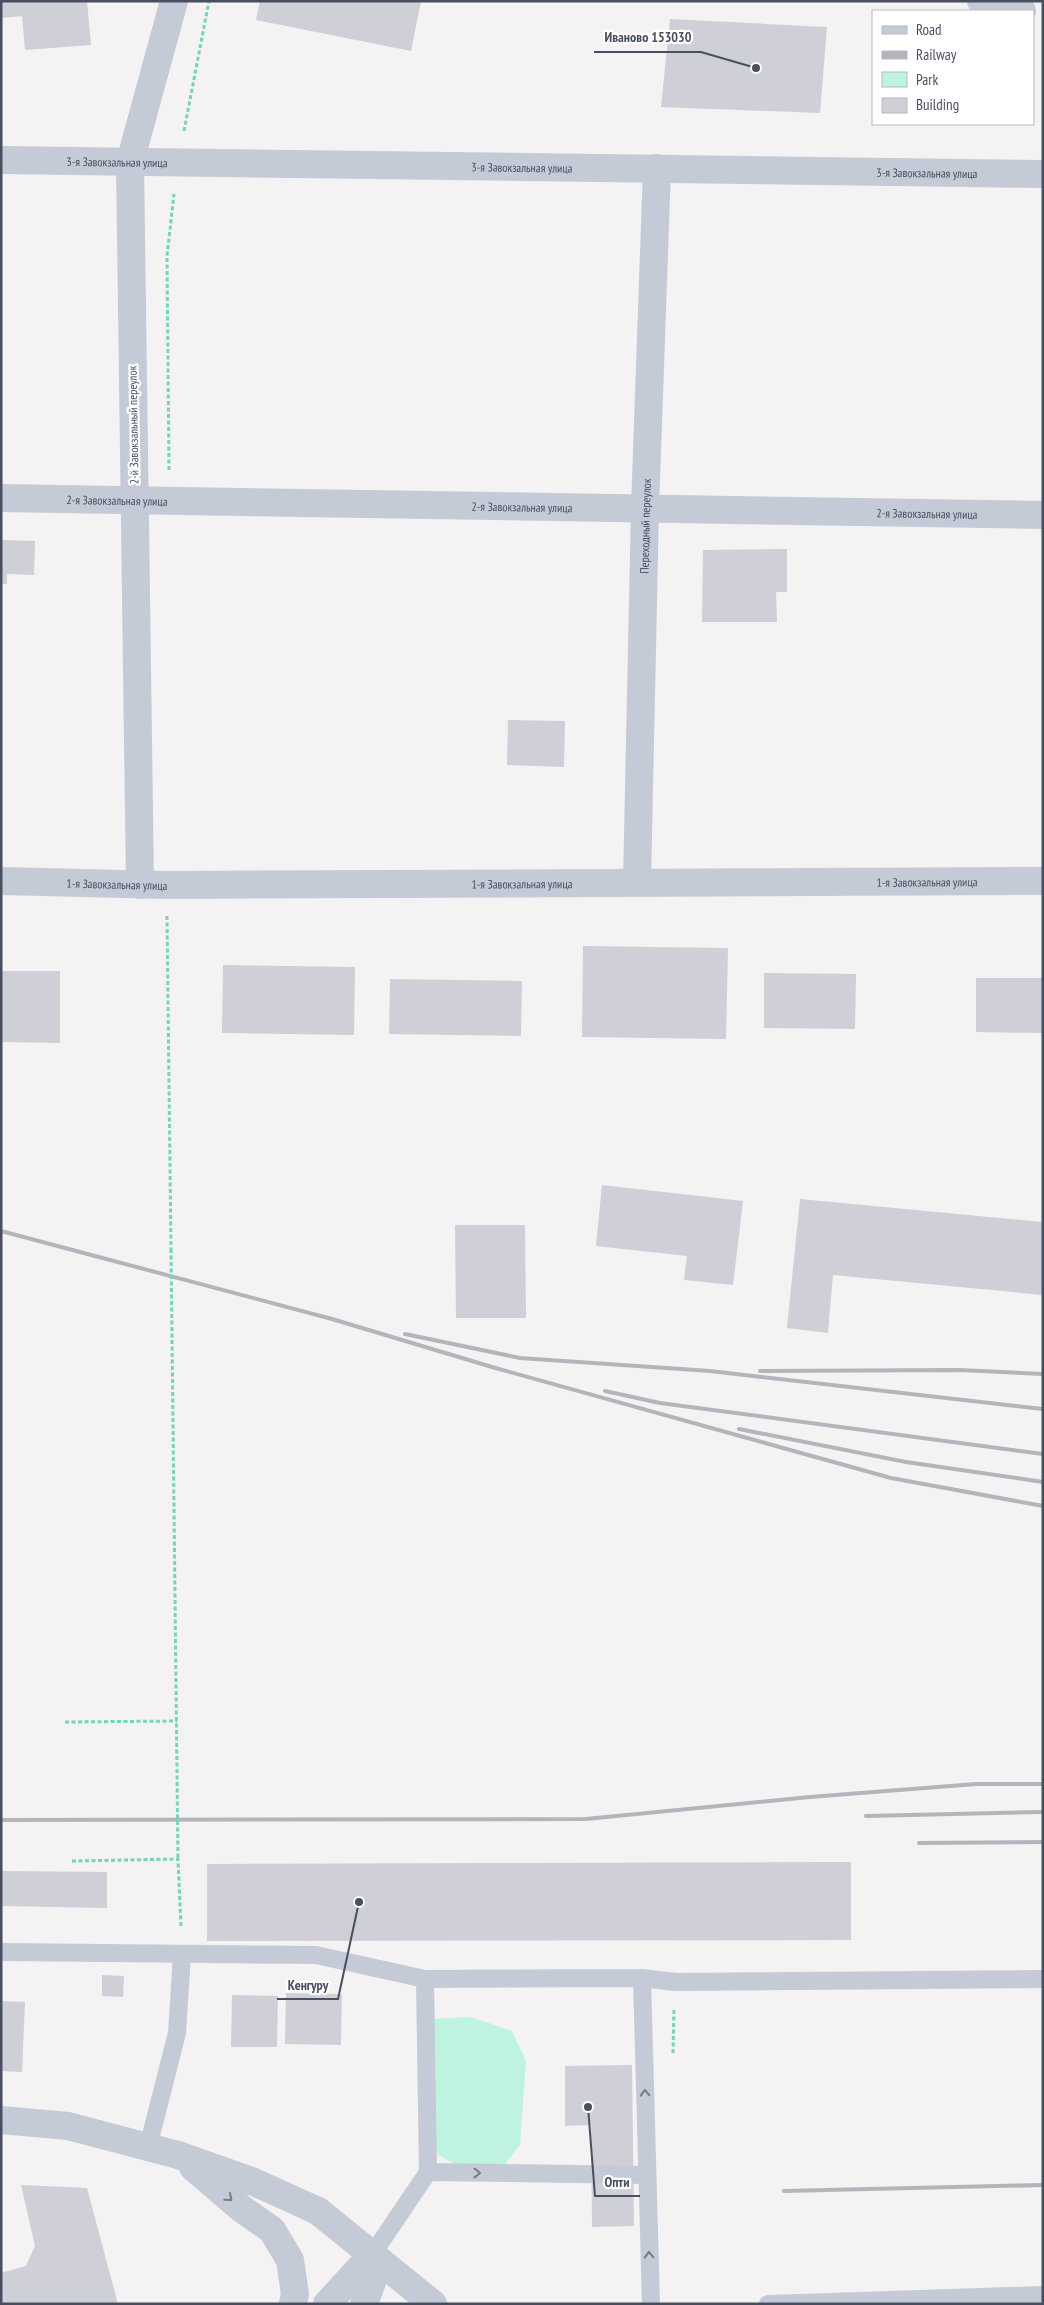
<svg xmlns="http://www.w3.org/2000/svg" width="1044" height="2305" font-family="'PT Sans Narrow',sans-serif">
<rect width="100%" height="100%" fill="#f4f2f2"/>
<path fill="#bef4df" d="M471 2017 512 2031 526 2061 520 2145 491 2182 438 2155 417 2057 430 2019Z"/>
<path fill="#cecfd7" d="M1 1H87L91 45 25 50 22 16 1 18Z
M260 1H421L411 51 256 20Z
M670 19 827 27 820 113 661 107Z
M1 540 35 541 34 575 7 574V584H1Z
M787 549V592H776L777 622H702L703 550Z
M508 720 565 721 564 767 507 765Z
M583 946 728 948 726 1039 582 1037Z
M223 965 355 967 354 1035 222 1033Z
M1 971H60V1043L1 1042Z
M764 973 856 974 855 1029 764 1028Z
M976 978H1043V1033L976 1032Z
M390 979 522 981 521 1036 389 1034Z
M602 1185 743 1201 733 1285 684 1280 687 1256 596 1246Z
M800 1199 1043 1222V1295L833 1275 828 1333 787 1328Z
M455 1225H525L526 1318H456Z
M851 1862V1940L207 1941V1864Z
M1 1871 107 1872V1908L1 1906Z
M102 1975 124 1976 123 1997 102 1996Z
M286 1993 342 1994 341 2045 285 2044Z
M232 1995 278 1996 277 2047H231Z
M1 2001 25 2002 22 2072 1 2071Z
M632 2065 634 2226 592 2227 591 2125 565 2126V2066Z
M21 2185 87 2188 118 2304H1V2273L26 2266 35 2246Z"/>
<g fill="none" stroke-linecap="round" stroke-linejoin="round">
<path stroke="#73d5bc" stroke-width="3" stroke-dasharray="4 2.5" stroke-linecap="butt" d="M184 131 209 1
M169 470 167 256 174 194
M167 916 171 1249
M65 1722 177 1721
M72 1861 178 1859 181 1927
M673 2053 674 2009"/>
<path stroke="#c5cad7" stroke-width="18" d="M1 1952 316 1955 425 1979 642 1978 675 1982 1043 1979
M642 1978 651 2304
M148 2147 177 2033 182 1955
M428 2172 647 2175
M372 2255 428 2172 425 1979
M768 2304 1043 2295"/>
<g stroke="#c5cad7" stroke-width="28">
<path d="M981 1 1022 11"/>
<path id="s1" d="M1 160 1043 174"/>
<path id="s2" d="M1 498 1043 515"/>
<path id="s3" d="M1 881 167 885 1043 881"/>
<path id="s4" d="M637 882 645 508 657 168"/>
<path d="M140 885 130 162 174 1"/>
<path d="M1 2120 68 2126 178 2155 254 2182 318 2211 433 2304"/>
<path d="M193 2167 242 2209 272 2230 290 2260 295 2294 293 2304"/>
<path d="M327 2304 372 2255"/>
<path d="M364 2304 372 2282V2255"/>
</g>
<path stroke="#b3b5bc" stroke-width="4" d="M1 1231 332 1319 492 1367 891 1478 1043 1506
M405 1334 520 1358 710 1371 1043 1409
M760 1371 960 1370 1043 1374
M605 1391 660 1403 1043 1454
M739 1429 906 1462 1043 1482
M866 1816 1043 1812
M1 1820 586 1819 810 1797 976 1784H1043
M919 1843 1043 1842
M784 2191 1043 2185"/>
<path stroke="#73d5bc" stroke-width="3" stroke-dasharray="4 2.5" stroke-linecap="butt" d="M171 1249 178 1859"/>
</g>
<defs><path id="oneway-chevron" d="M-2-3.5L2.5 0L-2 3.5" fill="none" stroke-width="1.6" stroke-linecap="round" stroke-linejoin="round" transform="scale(1.25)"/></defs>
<g stroke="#747a8a">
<use href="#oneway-chevron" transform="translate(645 2093) rotate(-92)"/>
<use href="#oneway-chevron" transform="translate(477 2173) rotate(1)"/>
<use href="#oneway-chevron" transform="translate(229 2198) rotate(40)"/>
<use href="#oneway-chevron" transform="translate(649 2255) rotate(-92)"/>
</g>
<g text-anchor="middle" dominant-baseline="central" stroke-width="4.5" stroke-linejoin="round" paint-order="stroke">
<g font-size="12" fill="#484f61" stroke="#fff">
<text stroke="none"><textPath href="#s1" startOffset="116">3-я Завокзальная улица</textPath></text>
<text stroke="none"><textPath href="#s1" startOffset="521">3-я Завокзальная улица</textPath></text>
<text stroke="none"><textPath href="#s1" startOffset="926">3-я Завокзальная улица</textPath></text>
<text transform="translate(133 425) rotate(-91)">2-й Завокзальный переулок</text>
<text stroke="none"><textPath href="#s2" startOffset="116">2-я Завокзальная улица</textPath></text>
<text stroke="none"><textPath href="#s2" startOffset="521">2-я Завокзальная улица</textPath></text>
<text stroke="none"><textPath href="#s2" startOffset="926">2-я Завокзальная улица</textPath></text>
<text stroke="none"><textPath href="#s4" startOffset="356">Переходный переулок</textPath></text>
<text stroke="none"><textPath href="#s3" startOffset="926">1-я Завокзальная улица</textPath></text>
<text stroke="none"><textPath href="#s3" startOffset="521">1-я Завокзальная улица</textPath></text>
<text stroke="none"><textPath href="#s3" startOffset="116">1-я Завокзальная улица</textPath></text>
</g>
</g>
<path fill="none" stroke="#484f61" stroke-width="2" d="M756 68L701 52H594M359 1902L338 1999H277M588 2107L595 2196H640"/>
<g fill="#484f61" stroke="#fff" stroke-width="2">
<circle cx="756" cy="68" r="5"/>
<circle cx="359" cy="1902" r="5"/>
<circle cx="588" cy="2107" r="5"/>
</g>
<g font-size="14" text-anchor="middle" font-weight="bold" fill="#484f61" stroke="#fff" stroke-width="4.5" stroke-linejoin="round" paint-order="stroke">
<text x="648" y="42">Иваново 153030</text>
<text x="308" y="1990">Кенгуру</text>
<text x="617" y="2187">Опти</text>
</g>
<rect width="1044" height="2305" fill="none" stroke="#484f61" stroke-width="5"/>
<rect x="872" y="10" width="162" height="115" fill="#ffffff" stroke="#b6b9c0"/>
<rect x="882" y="26" width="25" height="8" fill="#c5cad7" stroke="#b6b9c0"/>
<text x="916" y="35" font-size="15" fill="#484f61">Road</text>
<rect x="882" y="51" width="25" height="8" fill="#b3b5bc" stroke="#b6b9c0"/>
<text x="916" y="60" font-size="15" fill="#484f61">Railway</text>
<rect x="882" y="72" width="25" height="15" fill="#bef4df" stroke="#b6b9c0"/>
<text x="916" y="85" font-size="15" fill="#484f61">Park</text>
<rect x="882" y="98" width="25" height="15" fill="#cecfd7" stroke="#b6b9c0"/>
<text x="916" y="110" font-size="15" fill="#484f61">Building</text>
</svg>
